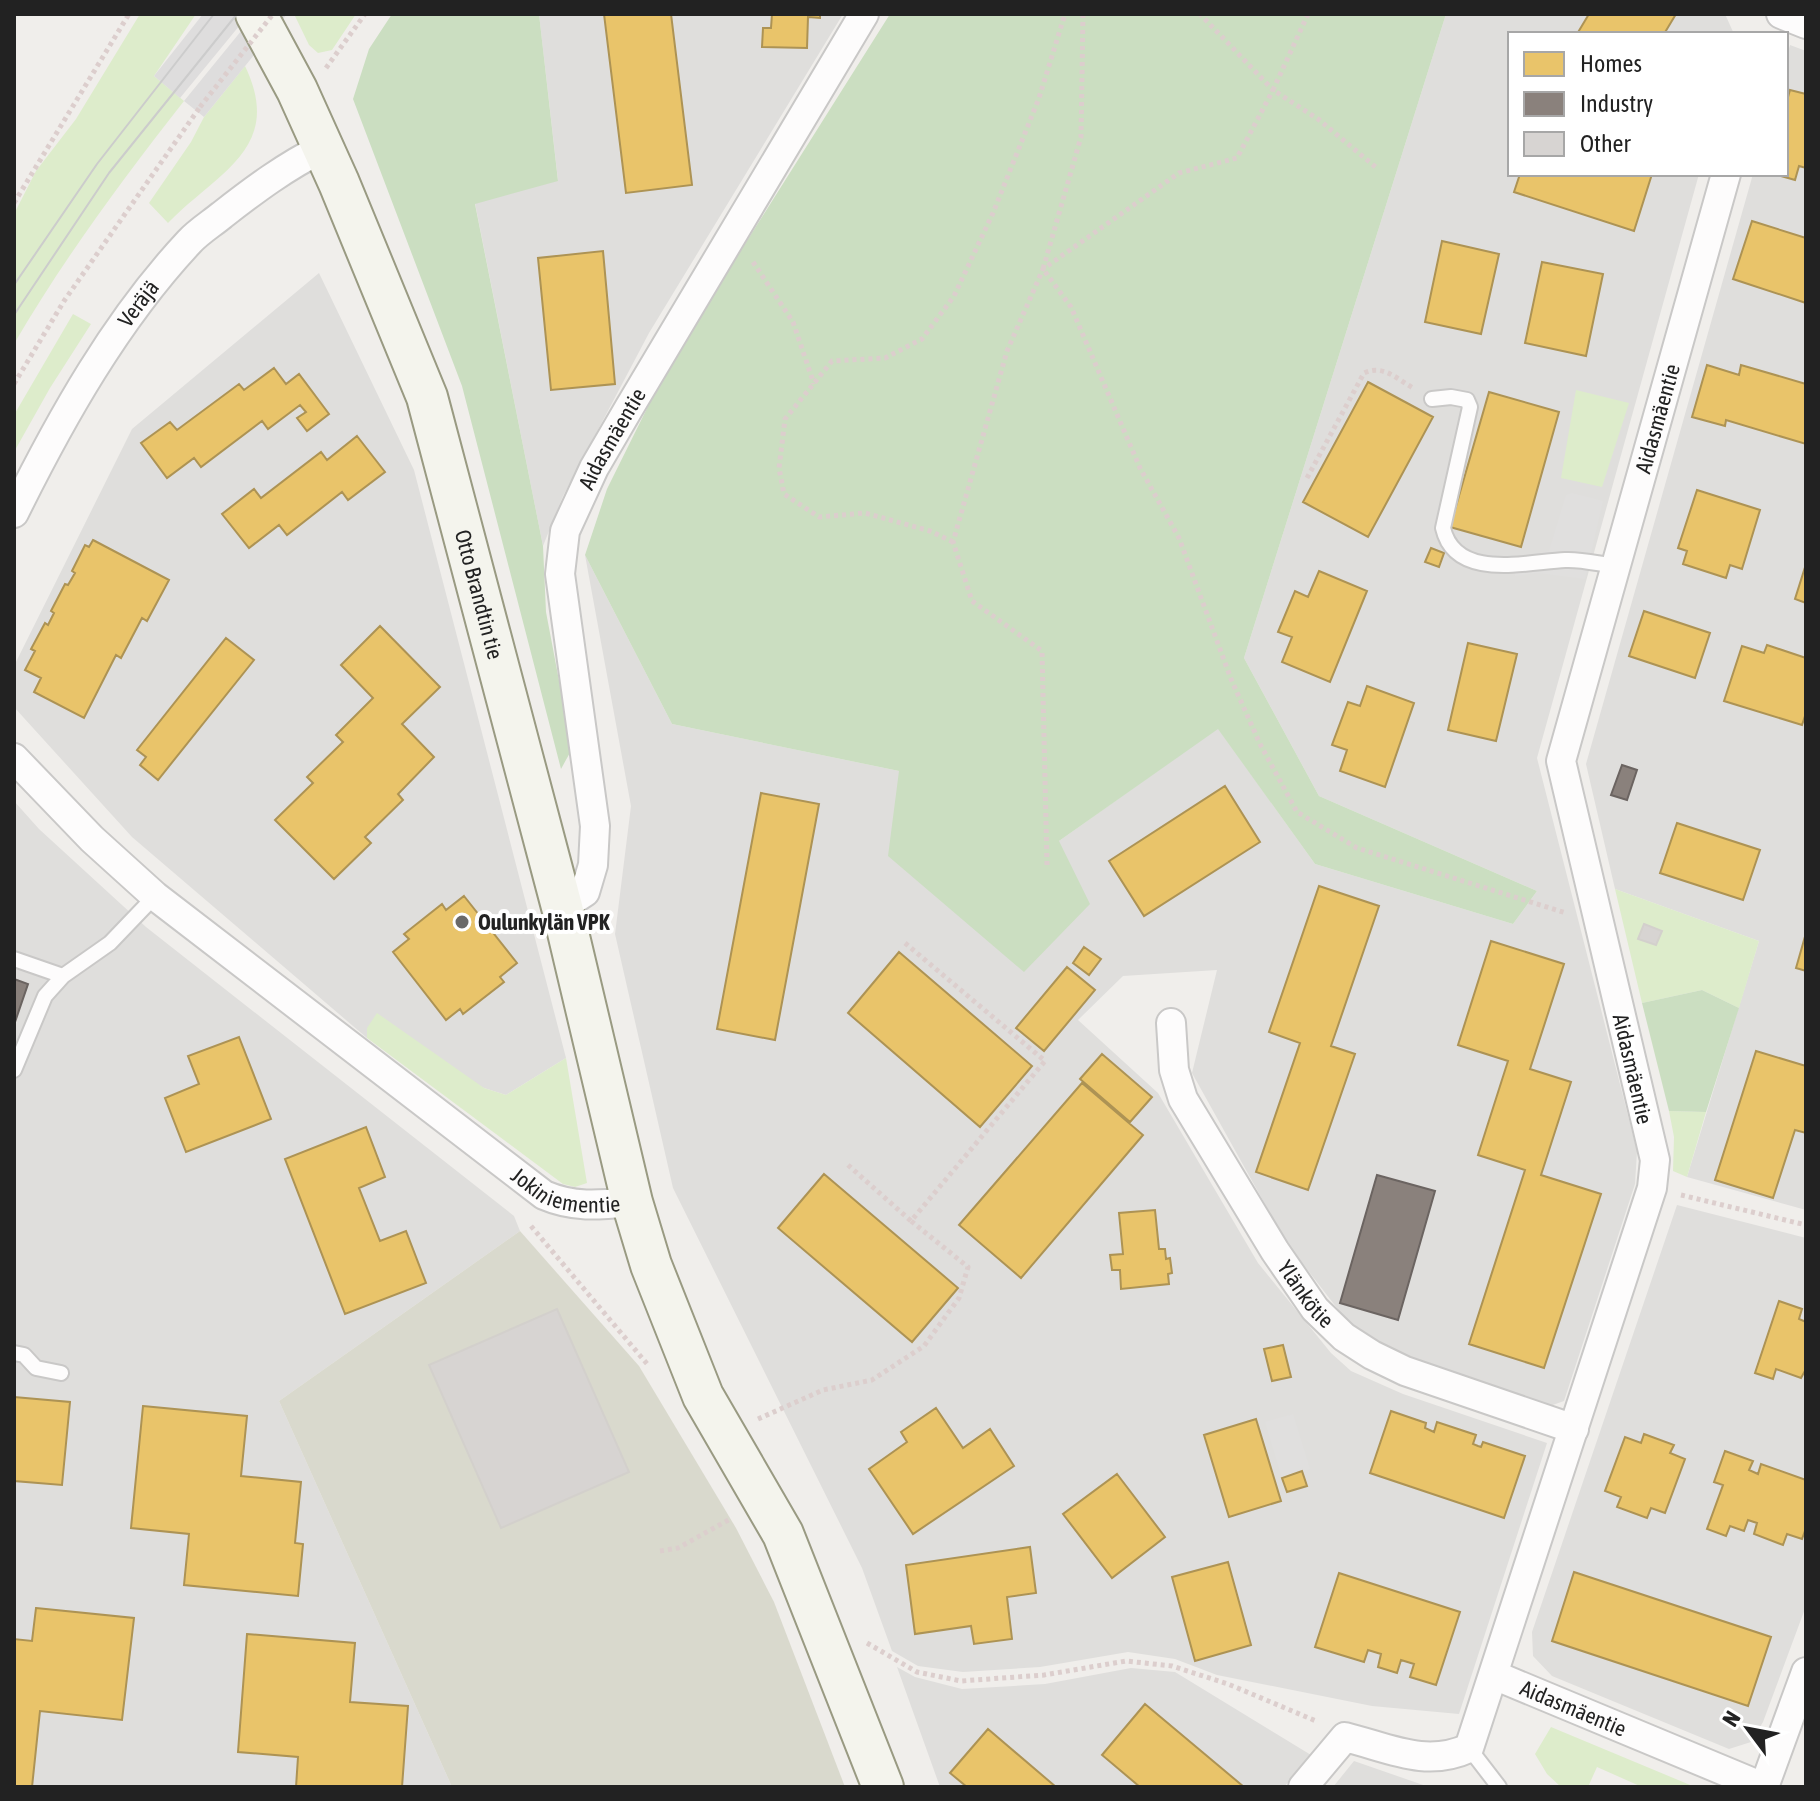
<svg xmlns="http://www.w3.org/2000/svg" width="1820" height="1801" font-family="'Asap Condensed',sans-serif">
<rect width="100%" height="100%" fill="#f0eeeb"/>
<path fill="#dfdedc" d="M539 14H843L649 333 563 496 543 546 475 203 558 180Z
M1446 14H1725L1734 34H1510V174H1699L1537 758 1637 1151 1635 1184 1564 1401 1547 1407 1374 1345 1340 1312 1286 1242 1192 1073 1217 970 1123 976 1078 1020 1158 1093 1258 1263 1331 1353 1351 1371 1403 1394 1547 1443 1459 1714 1372 1706 1217 1675 1175 1659 1128 1652 1040 1667 963 1672 918 1666 892 1651 862 1568 673 1188 615 934 631 806 585 555 672 724 899 771 1059 841 1218 728 1315 864 1513 924 1537 891 1319 796 1244 658Z
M1790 45 1806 51V1210L1687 1177 1759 941 1615 889 1586 764 1753 174H1786V60Z
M319 273 414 470 566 1058 506 1095 484 1088 367 1028V1038L132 837 14 707V666L132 429Z
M14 801 39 829 146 927 514 1216 520 1231 279 1401 452 1787H14Z
M1677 1205 1806 1238V1606L1763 1722 1751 1742 1729 1749 1552 1676 1533 1656 1532 1632Z
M897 1667 915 1677 962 1689 1045 1684 1131 1668 1175 1672 1311 1755 1284 1787H940Z
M1354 1761 1429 1787H1333Z"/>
<path fill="#d9d9cd" d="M520 1231 639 1366 736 1528 774 1602 845 1787H452L279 1401Z"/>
<path fill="#ddeccb" d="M140 14H196L154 76 184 101C123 179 64 258 14 344V214L36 171 76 119Z
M294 14H356L332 50 318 53 309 45Z
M245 66C285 149 216 173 168 223L149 203 191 142 204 117Z
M73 314 91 324 50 388 14 452V415Z
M1576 390 1629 403 1602 487 1561 478Z
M1615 889 1759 941 1739 1008 1702 990 1642 1003Z
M377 1013 484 1088 506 1095 566 1058 587 1183 575 1187 563 1184 367 1038V1028Z
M1669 1111 1706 1112 1687 1177 1673 1171 1674 1137Z
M1551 1727 1695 1787H1642L1597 1767 1588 1787H1561L1547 1774 1535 1754Z"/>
<path fill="#cbdec1" d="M392 14H539L558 181 475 204 543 546 546 612 572 749 561 769 462 386 353 99 369 49Z
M890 14H1446L1244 658 1319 796 1537 891 1513 924 1315 864 1218 729 1059 841 1090 904 1024 972 888 856 899 771 672 724 585 555 607 489 668 366Z
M1702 990 1739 1008 1706 1112 1669 1111 1642 1003Z"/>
<path fill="#e0dfde" d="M1572 493 1603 501 1585 579 1538 573 1515 576 1514 559 1549 551 1566 495Z
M1293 1414 1310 1469 1282 1478 1265 1422Z"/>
<path fill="#dedddd" d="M203 14H249L180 98 154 76Z
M255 14H287L204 117 184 101Z"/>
<path fill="#e9c46a" stroke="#ad9354" stroke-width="2" d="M604 14H671L692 185 626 193Z
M772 14H820V18L808 17 807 48 762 47 763 28H771Z
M1589 14H1676L1664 34H1577Z
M1790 90 1806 94V168L1799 166 1795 180 1774 174H1786V104Z
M1520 174H1652L1634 231 1514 192Z
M1752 221 1806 238V303L1733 279Z
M1442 241 1499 254 1481 334 1425 322Z
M603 251 615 384 551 390 538 258Z
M1542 262 1603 274 1586 356 1525 343Z
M1707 365 1739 375 1741 365 1806 384V444L1726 420 1725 426 1692 417Z
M274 368 286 384 299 374 329 414 307 431 297 418 306 412 300 405 268 429 262 421 201 467 194 458 167 478 141 443 170 422 177 430 239 384 244 390Z
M1368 382 1433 417 1368 537 1303 502Z
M1489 392 1559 412 1521 547 1450 527Z
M357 436 385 472 348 500 342 492 287 535 279 525 249 548 222 514 254 489 261 498 321 452 327 460Z
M1697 490 1760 510 1742 569 1730 565 1726 578 1683 564 1687 551 1678 548Z
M93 540 169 580 147 621 142 618 121 658 116 655 84 718 34 692 41 678 25 670 35 651 31 649 45 623 48 625 54 613 51 611 65 584 68 585 75 573 72 571 85 545 89 547Z
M1431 548 1444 553 1439 567 1425 562Z
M1806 564V603L1795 599Z
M1319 571 1367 591 1330 682 1282 662 1292 637 1278 632 1295 591 1308 597Z
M1644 611 1710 633 1695 678 1629 656Z
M380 626 440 687 402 724 434 757 398 794 403 800 365 837 371 843 334 879 275 820 313 783 307 777 343 742 336 735 373 698 341 665Z
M226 638 254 660 158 780 140 765 146 757 137 750Z
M1468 643 1517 654 1496 741 1448 730Z
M1767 645 1806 658V713L1802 725 1724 701 1742 646 1764 653Z
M1367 686 1414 703 1385 787 1340 771 1347 750 1332 745 1348 702 1360 706Z
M1225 786 1260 842 1144 916 1109 861Z
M761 793 819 804 775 1040 717 1029Z
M1677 823 1760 850 1743 900 1660 873Z
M1319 886 1379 906 1331 1046 1355 1054 1308 1190 1256 1172 1300 1043 1269 1032Z
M464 896 517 963 500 977 504 982 463 1014 460 1009 446 1020 393 952 409 939 404 934 442 904 446 910Z
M1806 933V971L1796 968Z
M1491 941 1564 964 1530 1069 1571 1082 1541 1175 1601 1194 1544 1368 1469 1344 1525 1170 1478 1155 1508 1061 1458 1045Z
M1084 947 1101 959 1089 975 1073 963Z
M899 952 1032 1066 980 1127 848 1013Z
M1067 967 1095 990 1044 1051 1016 1028Z
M239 1037 271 1119 186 1152 165 1098 199 1084 188 1056Z
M1756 1051 1806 1066V1133L1795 1130 1773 1198 1715 1180Z
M1102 1054 1152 1097 1130 1122 1080 1079Z
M1082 1083 1143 1135 1021 1278 959 1225Z
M366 1127 385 1177 359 1188 380 1241 406 1231 426 1283 345 1314 285 1159Z
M824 1174 958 1288 912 1342 778 1228Z
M1155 1210 1159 1249H1165L1166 1259 1170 1258 1172 1273 1168 1274 1169 1284 1121 1289 1120 1270H1112L1110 1255 1123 1254 1119 1213Z
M1779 1301 1802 1309 1799 1319 1806 1322V1369L1801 1378 1776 1369 1773 1379 1755 1373Z
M1283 1345 1291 1377 1272 1381 1264 1349Z
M14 1397 70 1402 62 1485 14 1481Z
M143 1406 247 1416 241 1476 301 1482 295 1543 303 1544 298 1596 184 1585 189 1534 131 1528Z
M936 1408 963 1448 990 1429 1014 1466 913 1534 869 1469 907 1442 901 1432Z
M1391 1411 1426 1423 1425 1428 1434 1432 1437 1422 1476 1435 1473 1444 1478 1446 1481 1447 1483 1442 1525 1456 1504 1518 1370 1473Z
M1256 1419 1281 1501 1229 1517 1204 1435Z
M1644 1434 1674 1445 1670 1453 1685 1459 1665 1513 1651 1508 1647 1518 1617 1507 1621 1497 1605 1491 1625 1437 1641 1443Z
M1725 1451 1753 1461 1749 1470 1758 1474 1761 1464 1806 1480V1528L1802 1539 1787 1534 1783 1545 1754 1534 1757 1523 1748 1520 1744 1531 1730 1526 1726 1536 1707 1529 1723 1485 1714 1482Z
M1302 1471 1307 1486 1287 1492 1282 1478Z
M1117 1474 1165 1537 1112 1578 1063 1514Z
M1030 1547 1036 1593 1007 1597 1012 1639 974 1644 971 1626 915 1634 906 1565Z
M1228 1562 1251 1645 1195 1661 1172 1577Z
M1574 1572 1771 1637 1748 1706 1552 1641Z
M1339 1573 1460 1612 1436 1685 1410 1677 1414 1664 1401 1660 1397 1673 1378 1667 1381 1654 1368 1650 1364 1662 1315 1647Z
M36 1608 134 1618 122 1720 40 1711 32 1787H14V1639L32 1641Z
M247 1634 355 1643 350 1702 408 1706 402 1787H296L298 1757 238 1752Z
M1145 1704 1244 1787H1140L1102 1755Z
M988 1729 1056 1787H967L950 1773Z"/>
<path fill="#8a817c" stroke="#6b6461" stroke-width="2" d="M1622 765 1637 770 1627 800 1611 795Z
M14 979 28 984 14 1025Z
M1377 1175 1435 1191 1398 1320 1340 1303Z"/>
<path fill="#d7d4d2" stroke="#d3d0cc" stroke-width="2" d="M1644 924 1662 931 1656 945 1638 939Z
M557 1309 629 1472 501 1528 429 1365Z"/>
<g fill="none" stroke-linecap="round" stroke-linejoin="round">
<g stroke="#c9c8c7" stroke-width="18">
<path id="lane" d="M1432 399 1451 397 1467 400 1470 407 1443 528C1455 581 1526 562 1565 560 1581 559 1599 564 1615 566
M14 959 63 976
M14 1070 45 996 63 976 110 943 155 896
M14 1353 24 1355 36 1368 61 1373
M1469 1748 1499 1787"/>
</g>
<g stroke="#c9c8c7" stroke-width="32">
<g id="street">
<path d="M1781 14 1806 24"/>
<path id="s1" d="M14 513C61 418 116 320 189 242 198 232 211 224 222 215 254 190 286 166 323 148"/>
<path id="s2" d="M14 758 92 839 155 896 544 1195C574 1208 600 1205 632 1202"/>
<path id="s3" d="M562 907 585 892 593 865 595 826 560 574 565 531 594 468 629 408 864 14"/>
<path id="s4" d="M1171 1023 1174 1070 1183 1099 1275 1251 1315 1309 1344 1337 1372 1355 1405 1371 1574 1429"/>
<path id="s5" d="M1494 1675 1763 1787"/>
<path id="s6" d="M1303 1787 1345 1737C1389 1748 1426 1768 1469 1748L1652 1188 1655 1160 1561 761 1726 174"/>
<path d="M1764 1787 1806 1672"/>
</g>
</g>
<g stroke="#999a82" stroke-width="44">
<g id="secondary">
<path id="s7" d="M256 14 297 90 339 183 427 397 562 907 632 1202 651 1265 703 1396 783 1534 883 1787"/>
</g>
</g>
<path stroke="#dccecd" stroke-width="5" stroke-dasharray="4 4" stroke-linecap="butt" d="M1083 14 1081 137 1043 269 1071 307 1140 468 1179 538 1231 679 1260 744 1297 812 1357 848 1566 913
M1308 14 1273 90 1318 119 1378 169
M326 68 365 14
M14 203 129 14
M753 262 793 322 814 384
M14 384 64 301 200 107
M1307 478 1364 373C1383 364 1397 379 1413 388
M953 542 930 531 865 513 819 517 784 494 779 468 785 419 832 361 885 358 922 339 954 296 993 213 1039 98 1065 14
M1047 865 1042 651 972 601 953 542 1007 351 1043 269 1179 173 1237 158 1273 90 1200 14
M848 1165 911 1221
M1681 1195 1806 1225
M531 1226 648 1365
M758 1419 823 1390 872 1380 924 1346 959 1298 968 1267 911 1221 1045 1061 905 943
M660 1551 678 1548 732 1518
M867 1643 917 1672 961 1681 1044 1675 1126 1661 1172 1666 1228 1684 1316 1721"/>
<use href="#lane" stroke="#fdfcfc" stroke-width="14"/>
<use href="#street" stroke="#fdfcfc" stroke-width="28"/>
<use href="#secondary" stroke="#f4f4ed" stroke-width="40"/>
<path stroke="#ccc" stroke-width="2" d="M14 285 97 164 214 14
M14 315 109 173 237 14"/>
<path stroke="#dccecd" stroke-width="5" stroke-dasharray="4 4" stroke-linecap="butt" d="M200 107 273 14"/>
</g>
<circle fill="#6a6968" stroke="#fff" stroke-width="3" cx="462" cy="922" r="8"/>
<g text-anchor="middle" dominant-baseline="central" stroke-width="8" stroke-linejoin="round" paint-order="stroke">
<g font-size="22" fill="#222" stroke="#fff">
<text stroke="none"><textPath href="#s1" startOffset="244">Veräjä</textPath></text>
<text stroke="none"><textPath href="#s6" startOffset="1576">Aidasmäentie</textPath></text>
<text stroke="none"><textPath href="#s3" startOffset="496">Aidasmäentie</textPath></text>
<text stroke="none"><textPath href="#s7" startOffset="624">Otto Brandtin tie</textPath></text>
<text transform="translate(1633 1069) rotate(77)">Aidasmäentie</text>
<text stroke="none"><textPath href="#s2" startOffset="708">Jokiniementie</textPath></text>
<text stroke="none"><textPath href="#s4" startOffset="308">Ylänkötie</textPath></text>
<text stroke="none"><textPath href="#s5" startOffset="86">Aidasmäentie</textPath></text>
</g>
<g font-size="22" font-weight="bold" fill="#222" stroke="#fff" text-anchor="start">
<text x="478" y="922">Oulunkylän VPK</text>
</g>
</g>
<rect width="1820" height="1801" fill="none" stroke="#222222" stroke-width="32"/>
<rect x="1508" y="32" width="280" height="144" fill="#ffffff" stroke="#a7a7a7" stroke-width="2"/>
<rect x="1524" y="52" width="40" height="24" fill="#e9c46a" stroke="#a7a7a7" stroke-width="2"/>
<text x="1580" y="72" font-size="24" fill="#222222">Homes</text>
<rect x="1524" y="92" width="40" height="24" fill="#8a817c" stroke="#a7a7a7" stroke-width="2"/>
<text x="1580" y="112" font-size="24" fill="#222222">Industry</text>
<rect x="1524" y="132" width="40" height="24" fill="#d7d4d2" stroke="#a7a7a7" stroke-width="2"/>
<text x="1580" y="152" font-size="24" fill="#222222">Other</text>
<g transform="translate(1748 1729) rotate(302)" stroke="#ffffff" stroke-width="6" paint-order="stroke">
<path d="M0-6L14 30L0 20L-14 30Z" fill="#222222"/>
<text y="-12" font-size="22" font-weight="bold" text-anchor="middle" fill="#222222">N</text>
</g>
</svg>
